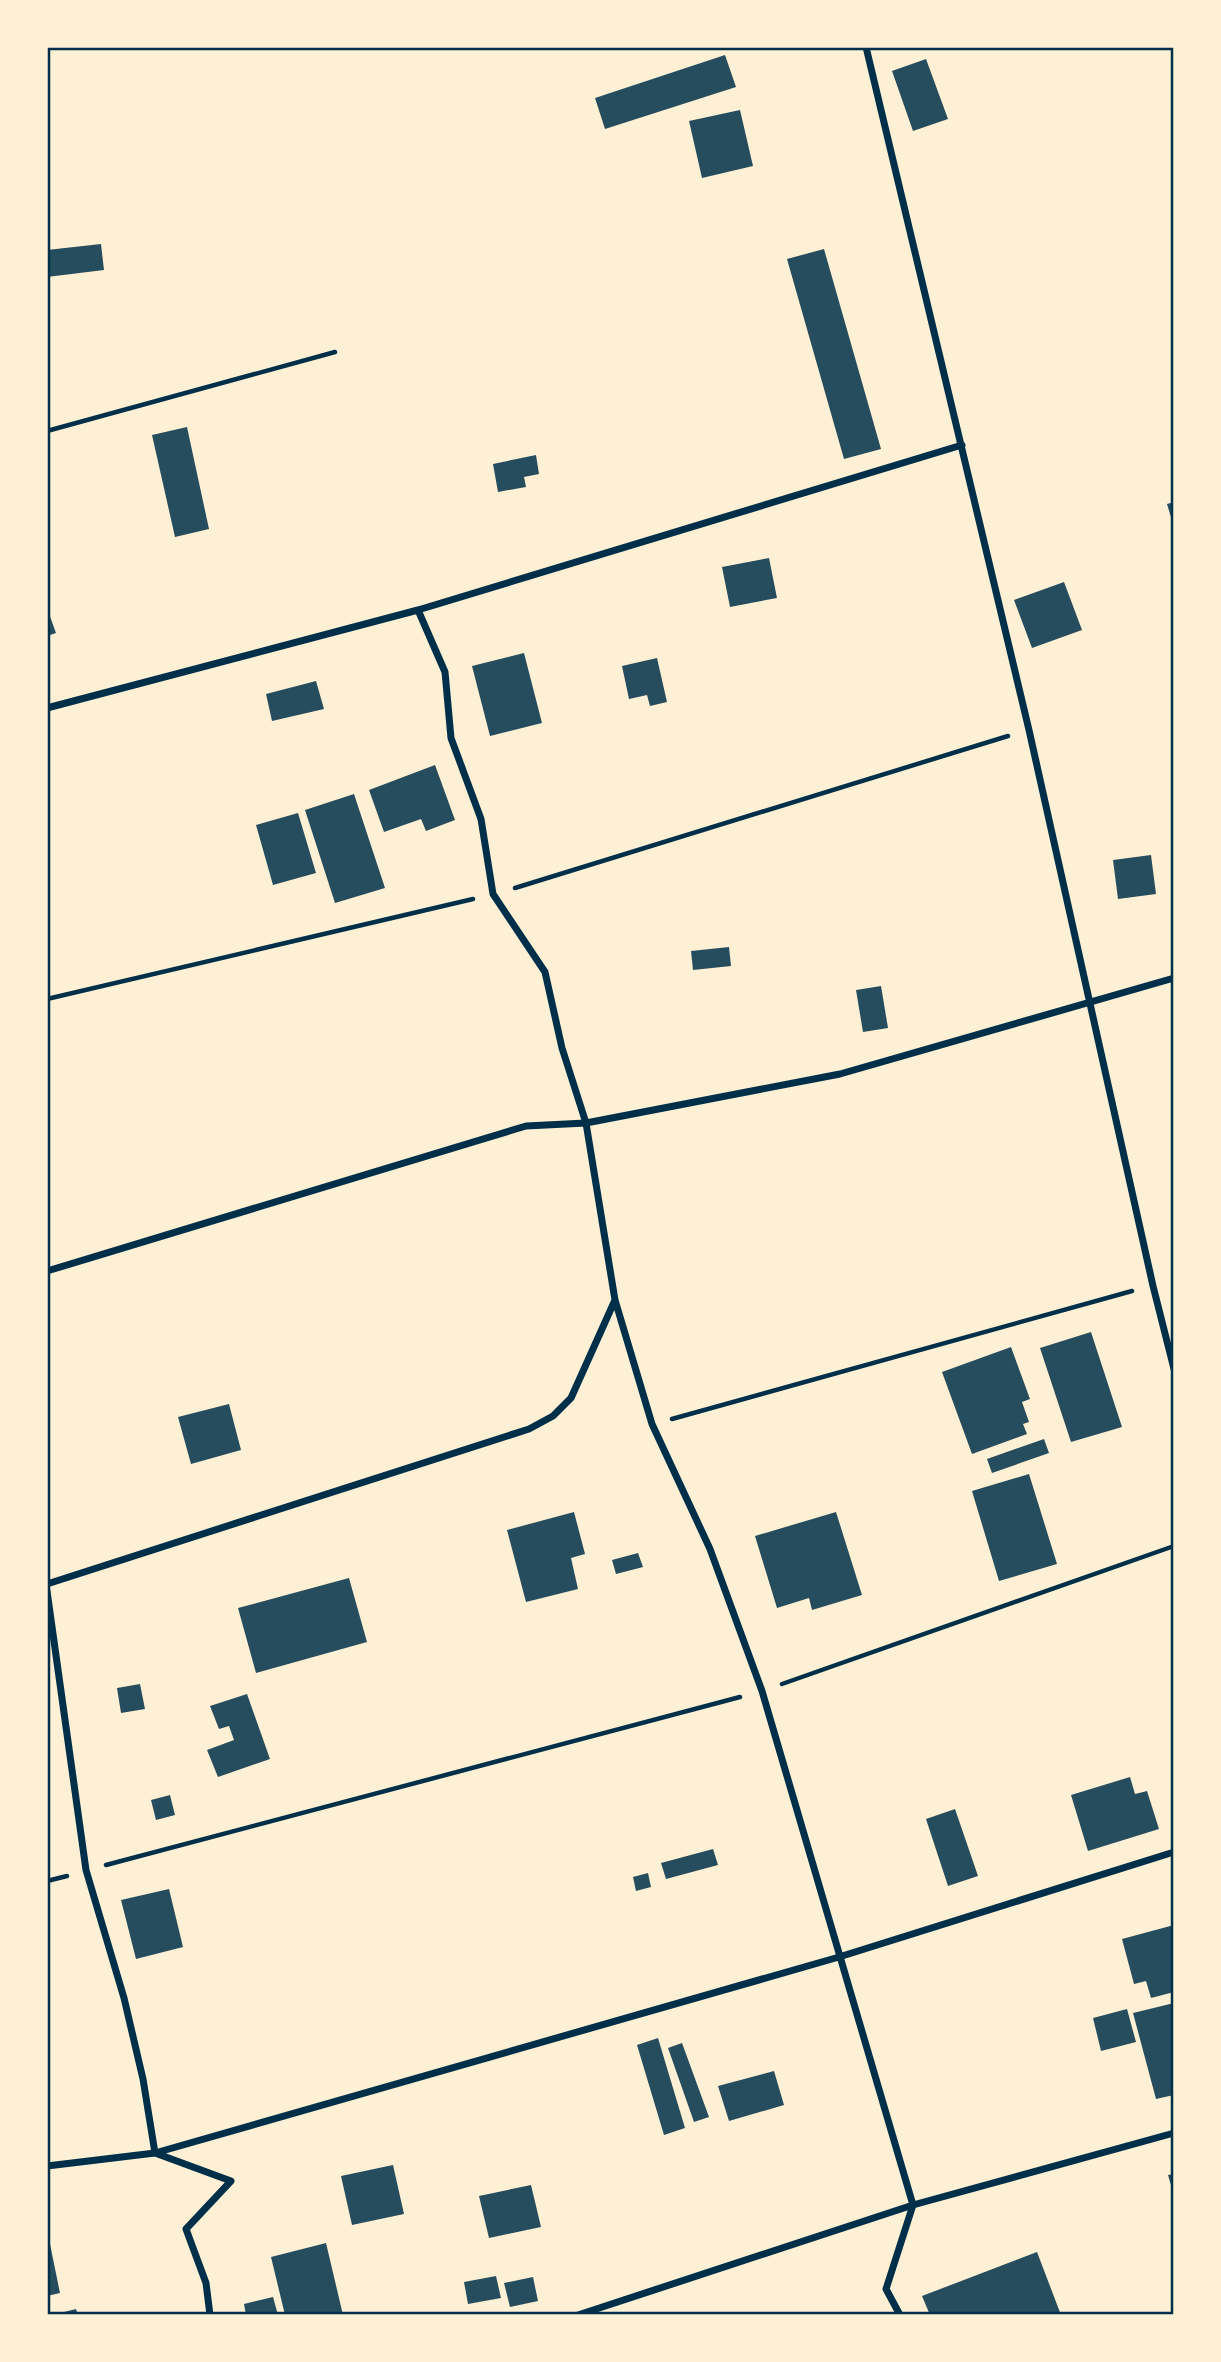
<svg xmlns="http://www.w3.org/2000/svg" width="1221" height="2362" font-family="'IBM Plex Serif',serif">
<rect width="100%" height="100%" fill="#fdf0d5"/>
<path fill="#264d5e" d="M725 55 736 87 605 129 595 98Z
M926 59 948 119 913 131 892 71Z
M740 110 753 166 702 178 689 121Z
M101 244 104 270 47 277V250Z
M824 249 881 449 844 459 787 259Z
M187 427 209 529 175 537 152 435Z
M536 455 539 474 524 477 526 487 498 492 493 464Z
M1174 502V524H1173L1167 504Z
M769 558 777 598 730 607 722 567Z
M1064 582 1082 630 1032 648 1014 600Z
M47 608 56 633 47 636Z
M524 653 542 723 490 736 472 666Z
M657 658 667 702 650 706 647 695 629 699 622 666Z
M316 681 324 709 272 721 266 694Z
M435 765 455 820 426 831 421 819 384 832 369 790Z
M354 794 385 888 335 903 305 810Z
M298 813 316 873 273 885 256 825Z
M1151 855 1156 894 1118 899 1113 860Z
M729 947 731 966 693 970 691 951Z
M881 986 888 1028 863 1032 856 990Z
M1091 1332 1122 1427 1071 1442 1040 1348Z
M1011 1347 1030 1399 1022 1402 1029 1422 1023 1424 1027 1434 972 1454 942 1372Z
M229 1404 241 1450 191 1464 178 1417Z
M1044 1439 1049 1453 992 1473 987 1459Z
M1029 1474 1057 1564 999 1581 972 1491Z
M574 1512 585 1554 571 1558 578 1589 526 1602 507 1530Z
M836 1512 862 1595 812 1610 809 1598 777 1608 755 1536Z
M638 1553 643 1567 616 1574 612 1560Z
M349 1578 367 1642 256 1673 238 1608Z
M140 1684 145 1709 121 1713 117 1688Z
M247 1694 270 1759 218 1777 207 1750 234 1740 229 1726 219 1729 210 1706Z
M1130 1777 1135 1794 1147 1791 1159 1829 1088 1851 1071 1795Z
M170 1795 175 1815 156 1820 151 1800Z
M955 1809 978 1876 948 1886 926 1819Z
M713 1849 718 1865 666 1879 661 1863Z
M648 1873 651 1887 636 1891 633 1877Z
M169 1889 183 1947 136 1959 121 1900Z
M1174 1925V1992L1151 1998 1146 1981 1134 1984 1122 1939Z
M1174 2003V2095L1156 2099 1133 2013Z
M1127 2009 1136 2042 1101 2051 1093 2018Z
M658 2038 685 2128 664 2135 637 2045Z
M682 2043 709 2117 694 2122 668 2048Z
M774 2071 784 2105 729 2121 718 2086Z
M393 2165 404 2214 352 2225 341 2176Z
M1174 2174V2191L1173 2192 1168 2175Z
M531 2185 541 2227 489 2238 479 2196Z
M326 2243 343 2315H285L271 2257Z
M50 2244 60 2293 47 2296V2245Z
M1037 2252 1061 2315H930L922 2296Z
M496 2276 501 2298 468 2304 464 2282Z
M533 2277 538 2301 510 2307 504 2283Z
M273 2297 278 2315H246L244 2304Z
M76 2309 78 2315H56V2314Z"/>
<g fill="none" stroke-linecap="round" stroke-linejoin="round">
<path stroke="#003049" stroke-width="4.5" d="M47 431 335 352
M515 888 1008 736
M47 999 473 899
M672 1419 1132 1291
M782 1684 1174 1546
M106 1865 740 1697
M47 1881 67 1876"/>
<path stroke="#003049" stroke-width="7" d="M866 47 1029 730 1153 1286 1174 1369
M418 610 445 672 451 738 481 819 493 894 545 972 562 1048 586 1123 615 1300 652 1424 710 1549 762 1691 913 2205 886 2289 900 2315
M47 708 418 610 962 445
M47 1271 526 1126 586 1123 840 1074 1174 978
M47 1584 529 1429 553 1416 571 1398 615 1300
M47 1591 86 1870 124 1998 143 2079 155 2153 231 2181 186 2229 206 2283 210 2315
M47 2166 155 2153 839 1957 1174 1852
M578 2315 913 2205 1174 2133"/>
</g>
<rect width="1221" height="2362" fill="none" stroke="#fdf0d5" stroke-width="98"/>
<rect x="49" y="49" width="1123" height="2264" fill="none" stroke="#003049" stroke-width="2.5"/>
</svg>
